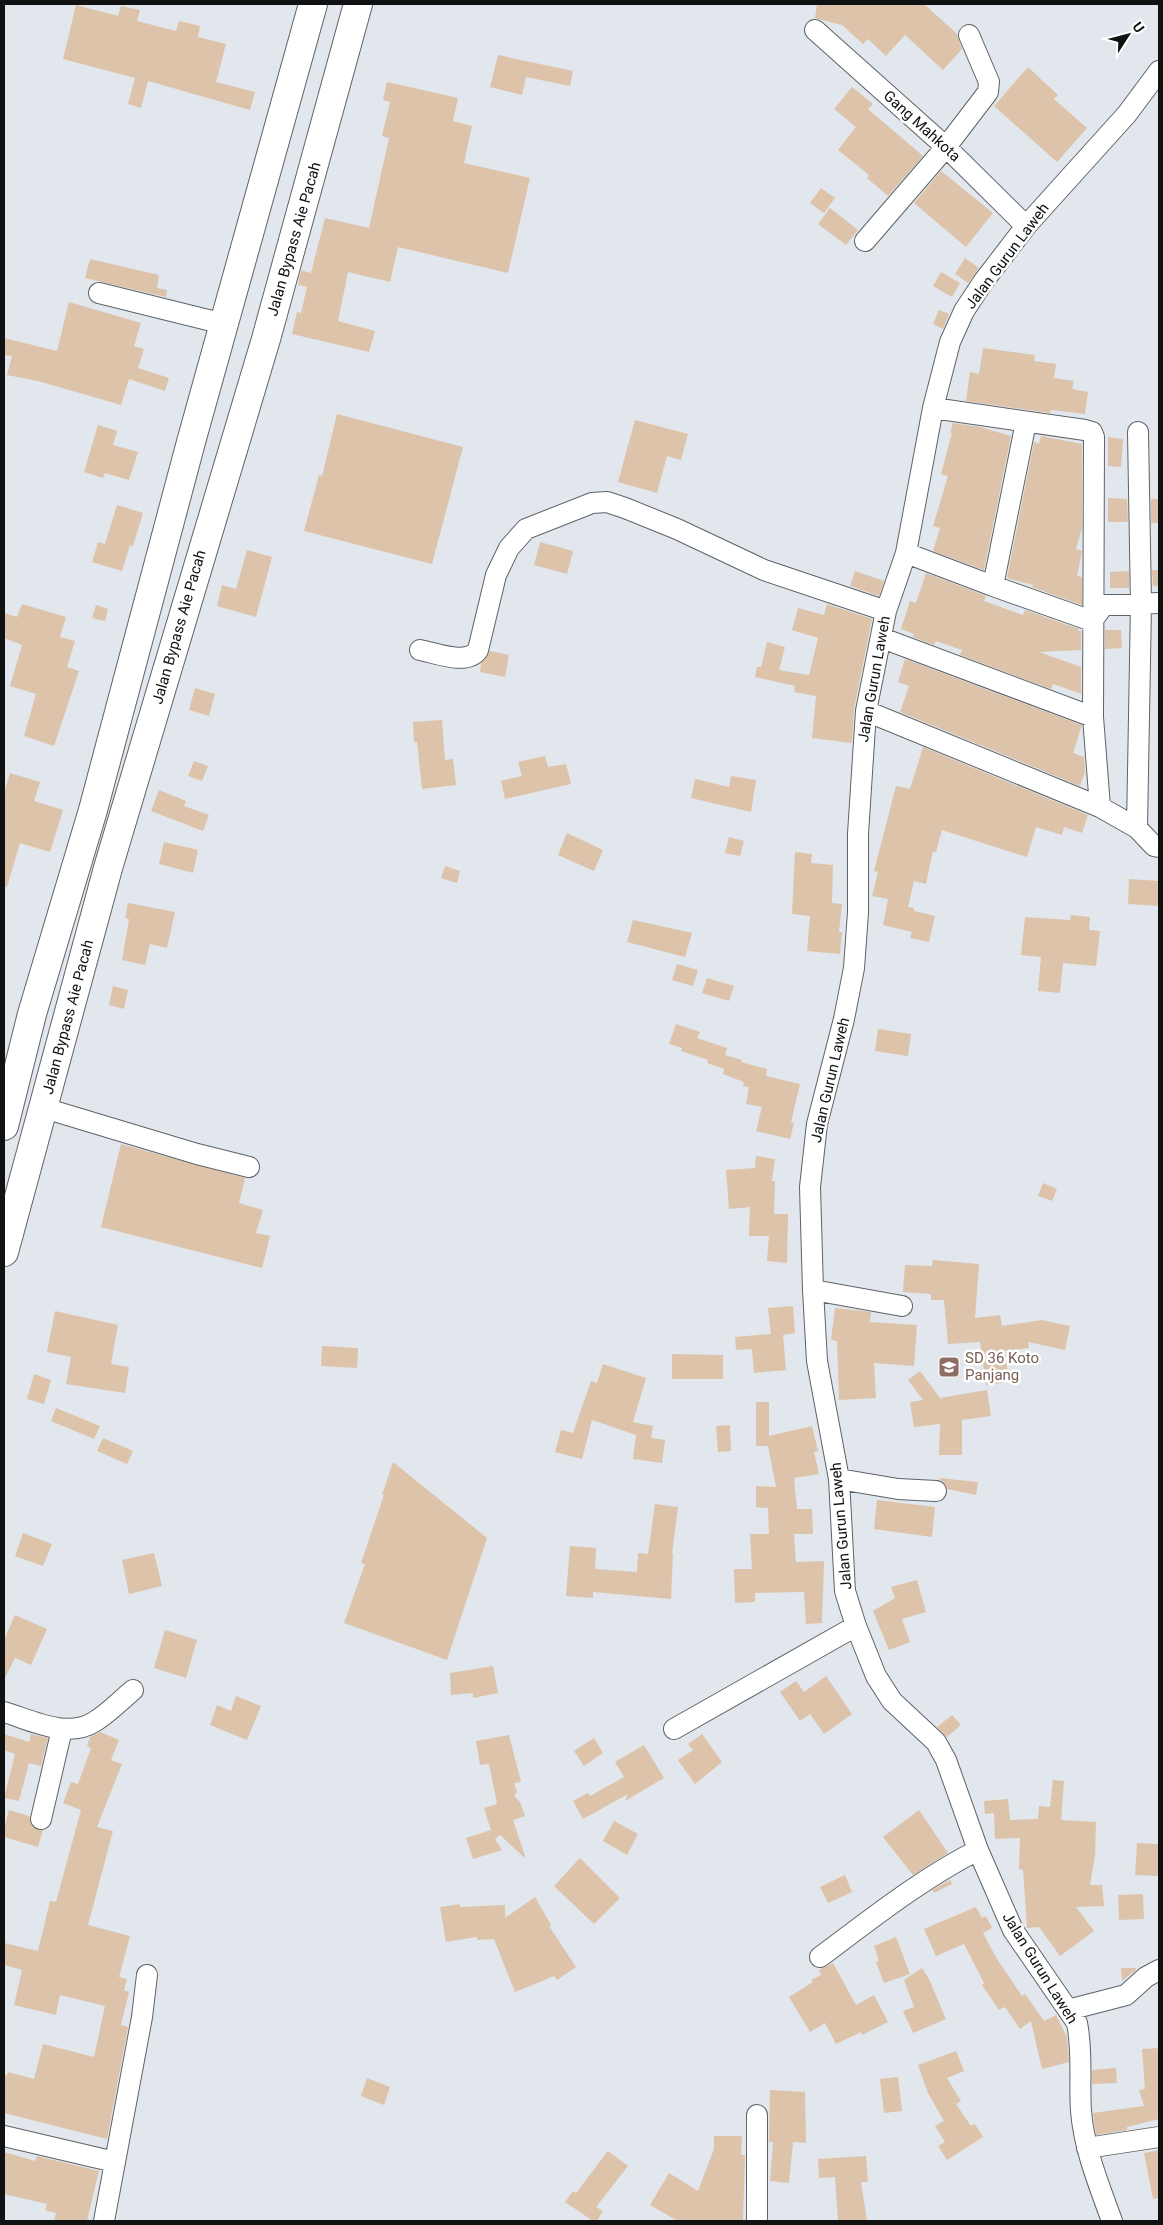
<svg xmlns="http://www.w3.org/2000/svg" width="1163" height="2225" font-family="Roboto,sans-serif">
<rect width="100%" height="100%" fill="#e1e7ec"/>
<path fill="#ddc3aa" d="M817 4H924L957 34 962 49 943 70 905 35 886 56 868 39 863 44 842 25 815 18Z
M76 5 118 16 121 6 140 10 137 21 176 31 179 21 200 26 198 37 226 44 216 82 255 92 250 110 148 81 141 108 128 104 135 78 63 59Z
M498 55 573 71 570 86 526 77 522 95 490 87Z
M1028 67 1058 95 1054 99 1087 128 1057 162 994 106Z
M387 82 458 98 453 121 472 126 464 163 530 178 508 273 398 247 390 282 348 272 338 321 375 331 369 352 292 334 297 312 301 313 307 287 298 285 301 270 311 273 325 218 369 228 389 138 382 136 390 102 383 100Z
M852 87 873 104 868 109 923 156 888 196 867 178 869 175 838 150 856 127 834 109Z
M941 171 993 213 966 247 914 203Z
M821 188 835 198 824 213 810 203Z
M830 208 858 230 846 245 818 224Z
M965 258 979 268 968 283 955 274Z
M90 259 159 275 157 288 167 290 166 297 85 278Z
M941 272 960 283 952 297 933 286Z
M69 302 141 323 134 346 144 349 138 368 169 378 165 391 129 379 121 405 38 381 7 375 12 356 4 355V338L57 351Z
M939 310 949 314 943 329 933 324Z
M983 348 1035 355 1034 361 1056 364 1054 378 1074 381 1072 389 1088 392 1085 414 1051 410 1050 413 966 401 970 372 979 374Z
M337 414 463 447 432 564 304 531 319 475 322 476Z
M635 420 688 434 681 460 667 456 657 493 618 482Z
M953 423 980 427 1011 436 984 570 933 551 940 528 933 526 948 476 941 474 952 433H950Z
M98 425 117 431 113 445 138 452 129 480 105 473 103 478 84 472Z
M1041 436 1082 444V528L1076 549 1082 551 1077 576 1082 577V605L1032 587 1033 585 1007 578 1034 442 1039 444Z
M1108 437 1123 439 1121 467 1108 466Z
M1108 498 1127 499 1128 522H1108Z
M1151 499H1159V523H1151Z
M117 505 143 513 133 546 130 545 122 571 92 562 98 542 105 544Z
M540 542 573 551 567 574 534 565Z
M247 550 272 557 256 617 217 606 222 585 236 589Z
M1152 570H1159V586H1153Z
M855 571 884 581 879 596 850 586Z
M1129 571V588H1110V572Z
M926 573 986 596 984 601 1023 615 1025 610 1079 629 1078 631H1081V650L1039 652 1081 667V694L1053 684 1051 689 960 655 962 650 936 641 934 645 913 637 914 634 901 629 910 601 916 603Z
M22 604 66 617 60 637 75 641 67 667 79 671 54 746 24 736 36 694 10 686 22 645 4 638V613L17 617Z
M827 604 872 619 854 709 852 743 812 738 816 696 794 692 795 686 755 677 757 667H761L767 642 785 647 779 670 809 675 818 638 792 630 798 608 824 615Z
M96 605 108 609 105 621 92 618Z
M1105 630H1121L1122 648 1105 649Z
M490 651 509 655 505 677 480 672 481 663Z
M905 659 1082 725 1073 753 1084 757 1085 772 1080 786 900 712 909 686 898 682Z
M195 688 215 694 209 716 189 710Z
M442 720 445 760 453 759 456 785 422 789 417 742H414L413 722Z
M923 747 1088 815 1082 833 1064 827 1062 835 1036 827 1027 857 942 830 936 852 933 851 926 884 914 881 908 907 914 908V911L935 916 929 942 910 938 912 932 883 925 888 899 872 896 878 872 874 871 896 786 910 789Z
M545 756 548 767 566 764 571 784 505 799 501 781 522 776 518 762Z
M194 761 208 766 202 781 188 776Z
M10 773 40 782 34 801 63 810 50 852 20 843 7 887 4 886V793Z
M731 776 756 780 751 812 691 798 695 779 729 787Z
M159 790 186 801 184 806 209 815 203 831 151 811Z
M567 833 603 850 594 871 558 855Z
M729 837 744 841 740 856 725 853Z
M164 842 198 850 193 873 159 864Z
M795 852 812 854 811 863 833 865 832 903 842 904 839 932H842L840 954 807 951 810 916 792 914Z
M445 866 460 871 457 883 441 878Z
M1129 879 1159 881V906L1128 904Z
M128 903 175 912 167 948 150 944 145 965 122 960 129 919 125 918Z
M1071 915 1090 917 1089 930 1100 931 1096 966 1063 963 1060 993 1038 991 1041 957 1021 955 1025 917 1070 920Z
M633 920 692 933 685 957 627 942Z
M677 964 698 970 693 986 672 980Z
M707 978 734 986 729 1001 702 993Z
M113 986 128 990 124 1009 109 1005Z
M676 1024 700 1032 697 1038 727 1048 725 1055 742 1060 741 1062 767 1069 766 1076 800 1084 791 1122 794 1123 790 1139 756 1131 762 1107 746 1104 749 1087 743 1086 744 1082 723 1074 724 1069 707 1063 708 1060 681 1051 682 1048 669 1044Z
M878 1029 911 1034 908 1056 875 1051Z
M121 1144 245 1178 239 1203 263 1210 256 1233 270 1236 262 1268 101 1227Z
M756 1156 775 1159 772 1181H775L774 1214H788L787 1263 767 1261 769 1236H749L750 1207 729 1209 726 1170 755 1168Z
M1043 1183 1057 1189 1052 1201 1038 1196Z
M933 1260 979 1264 975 1318 1000 1315 1002 1326 1042 1320 1070 1326 1065 1350 1028 1342 1029 1348 1005 1351 1009 1382 986 1385 980 1342 948 1344 944 1300H931V1294L903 1292 905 1265 932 1266Z
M793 1306 795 1333 783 1335 786 1370 754 1373 752 1349 736 1350 735 1337 771 1334 768 1308Z
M835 1308 871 1312 870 1322 917 1325 914 1366 874 1363 876 1398 839 1400 837 1341 831 1340Z
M55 1311 118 1325 111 1364 129 1367 125 1393 66 1384 71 1357 47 1352Z
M322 1346 358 1348 357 1368 321 1366Z
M672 1354 723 1355V1379H672Z
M603 1364 646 1378 633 1422 653 1426 651 1438 665 1440 662 1463 633 1459 636 1435 592 1420 582 1459 555 1452 561 1430 573 1433 591 1381 597 1383Z
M920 1371 940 1398 987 1390 991 1416 962 1420V1455H939L940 1424 914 1427 910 1402 923 1400 908 1380Z
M34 1374 51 1380 44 1404 27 1399Z
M756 1402H769V1436L812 1426 818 1451 814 1452 819 1474 794 1478 797 1509H812L813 1534H794L796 1562 824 1561 822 1623 806 1624 804 1592 755 1593V1602L735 1603 734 1569H752L750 1534H769L768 1508 756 1507V1486L776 1487 768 1446H756Z
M56 1408 100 1426 94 1439 51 1421Z
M730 1425 731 1451 718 1452 716 1426Z
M103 1438 133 1451 127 1464 97 1451Z
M393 1462 487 1538 447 1660 344 1623 365 1564 361 1563 384 1495H382Z
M939 1478 978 1482 976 1495 947 1489Z
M877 1500 935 1507 932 1537 874 1529Z
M655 1504 678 1507 672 1554H673L671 1599 593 1592V1598L566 1596 570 1546 596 1548 595 1569 637 1572 638 1553 648 1554Z
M23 1533 52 1544 43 1566 15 1556Z
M154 1553 162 1586 129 1594 122 1560Z
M917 1580 926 1612 902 1619 910 1642 889 1650 873 1611 895 1598 891 1587Z
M15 1615 47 1629 31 1665 15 1658 4 1680V1640Z
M165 1630 197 1640 186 1678 154 1668Z
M493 1666 498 1693 473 1698V1693L451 1695 450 1673Z
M826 1676 852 1714 824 1734 810 1714 800 1721 780 1692 796 1681 804 1692Z
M236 1696 261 1706 247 1740 210 1725 217 1705 231 1711Z
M952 1715 961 1725 947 1737 937 1727Z
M100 1732 119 1740 111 1760 122 1764 97 1827 113 1831 88 1925 130 1936 119 1977 127 1979 124 1990 129 1992 121 2025 128 2027 107 2139 4 2113V2075L7 2076 8 2072 34 2079 43 2044 94 2057 105 2006 60 1995 56 2015 14 2005 22 1970 4 1965V1943L38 1951 50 1901 56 1902 81 1810 63 1803 71 1782 78 1784 91 1748 87 1746 90 1737Z
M4 1734 29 1742 31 1734 48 1738 41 1766 29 1763 19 1801 4 1798 15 1754 4 1750Z
M702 1734 722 1762 695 1784 678 1760 693 1750 688 1744Z
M509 1735 521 1782 514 1783 517 1792 514 1796 520 1802 525 1816 513 1820 526 1859 500 1835 495 1839 502 1850 473 1859 466 1838 491 1830 484 1808 497 1804 489 1764 480 1765 476 1741Z
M594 1738 603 1753 584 1766 574 1751Z
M644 1745 664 1778 625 1801 628 1794 583 1819 573 1801 588 1793 590 1796 624 1777 615 1762Z
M1053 1780 1064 1781 1061 1820 1096 1822 1095 1856 1090 1885H1102L1104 1906 1076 1907 1094 1931 1060 1956 1039 1927 1027 1928 1023 1870 1019 1869 1020 1838 995 1839 994 1813 985 1814 984 1801 1008 1799 1010 1820 1038 1819 1039 1806 1050 1807Z
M9 1810 29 1816 33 1827 43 1830 38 1847 4 1837V1829Z
M919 1810 948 1853 913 1875 883 1837Z
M614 1821 638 1834 627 1855 603 1841Z
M1137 1843 1159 1844V1876L1135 1875Z
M580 1858 620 1898 594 1924 554 1886Z
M845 1875 852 1892 828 1903 820 1887Z
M950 1880 952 1884 934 1893 932 1890Z
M1143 1894 1144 1919 1119 1920 1118 1895Z
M535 1897 551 1925 549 1926 576 1967 557 1980 554 1976 515 1992 494 1939 477 1940V1937L446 1942 440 1907 460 1904V1907L505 1905V1918Z
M976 1907 982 1918 986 1916 992 1928 983 1933 997 1959 1022 1996 1025 1994 1044 2021 1056 2015 1067 2037 1069 2062 1042 2069 1031 2021 1020 2029 1005 2007 999 2010 982 1985 984 1983 964 1944 936 1956 924 1929Z
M896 1937 910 1974 884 1983 876 1962 879 1961 874 1946Z
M833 1963 856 2005 874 1995 888 2022 862 2035 861 2032 836 2044 825 2023 810 2032 789 1997 813 1982 811 1980 821 1975 819 1970Z
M922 1968 929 1979 946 2019 913 2033 903 2011 914 2007 904 1980Z
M1121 1968H1136V1970L1122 1981Z
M1159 2048V2119L1127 2127V2130L1096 2135 1093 2113 1144 2106 1139 2090 1145 2089 1142 2049Z
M956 2051 964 2071 947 2078 961 2101 956 2104 971 2126 975 2124 983 2137 947 2160 938 2146 945 2142 935 2126 944 2121 928 2093 918 2065Z
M1116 2068 1117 2083 1092 2084V2070Z
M898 2077 902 2111 884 2113 880 2079Z
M367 2078 390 2087 384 2105 361 2096Z
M770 2090 805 2092 806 2143 793 2142 789 2183 770 2181 773 2142H769Z
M714 2136H742L741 2155H745L743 2221 676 2220 650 2205 669 2173 698 2191 714 2149Z
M1159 2150V2198L1153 2199 1144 2153Z
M608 2151 628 2166 596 2207 603 2211 597 2221H593L565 2202 573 2191 576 2193Z
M4 2152 35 2161 37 2156 99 2171 87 2221H54L56 2213 45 2210 47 2204 4 2194Z
M866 2156 868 2182H861L867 2221H838L835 2177 819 2178 818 2159Z"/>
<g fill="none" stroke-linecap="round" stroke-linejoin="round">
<g stroke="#5d6367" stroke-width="22">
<path id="minor" d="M815 30 946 147 1026 226
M865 241 946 147 988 92 989 82 969 35
M99 293 224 324
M933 408 1085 430 1092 432 1094 437 1093 717 1100 807
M906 553 993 586 1092 621 1104 605 1159 603
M993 586 1026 422
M882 638 1093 717
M420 650C436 653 467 666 478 650L496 575 509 548 526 529 592 503 607 502 625 508 677 529 764 570 886 611
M866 711 1100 807 1137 828 1154 846 1159 847
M1137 828 1141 604 1138 432
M44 1108 197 1154 249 1167
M813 1290 902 1306
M839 1479 898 1489 936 1491
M4 1712C31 1720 67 1739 94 1722 108 1714 120 1701 133 1690
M674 1729 856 1626
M41 1819 62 1729
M820 1957C871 1919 921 1879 978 1850
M1068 2010 1126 1995 1146 1977 1159 1970
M4 2136 115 2162 104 2221
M1087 2148 1159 2137
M115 2162 142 2017 147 1975
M757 2221V2115
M1112 2221C1099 2185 1084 2149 1081 2111 1079 2082 1083 2053 1077 2023L1013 1930 978 1850 946 1760 936 1742 892 1701 876 1676 856 1626 845 1591 839 1479 817 1361 813 1290 810 1187 817 1124 844 1019 854 968 858 912V834L866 711 886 611 906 553 933 408 950 342 964 311 983 282 1026 226 1127 114 1159 71"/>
</g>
<g stroke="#5d6367" stroke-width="30">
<path id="highway" d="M4 1126 32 1014 93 810 191 442 313 4
M4 1252 108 868 266 339 358 4"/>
</g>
<use href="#minor" stroke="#fff" stroke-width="20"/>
<use href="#highway" stroke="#fff" stroke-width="28"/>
</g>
<defs>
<g id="school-square" transform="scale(1.125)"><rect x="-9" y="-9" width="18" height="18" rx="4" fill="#8d6e63" stroke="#fff"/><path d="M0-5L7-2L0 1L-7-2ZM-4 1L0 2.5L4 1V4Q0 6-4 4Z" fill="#fff"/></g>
</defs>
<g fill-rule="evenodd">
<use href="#school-square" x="949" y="1367"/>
</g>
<g text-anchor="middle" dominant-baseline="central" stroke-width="5" stroke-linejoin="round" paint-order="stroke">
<g font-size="15" fill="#0f1113" stroke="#fff">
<text transform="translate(922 126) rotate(42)">Gang Mahkota</text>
<text transform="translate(294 239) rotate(-74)">Jalan Bypass Aie Pacah</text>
<text transform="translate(1007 256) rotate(-53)">Jalan Gurun Laweh</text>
<text transform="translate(179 627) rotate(-74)">Jalan Bypass Aie Pacah</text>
<text transform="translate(874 679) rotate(-80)">Jalan Gurun Laweh</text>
<text transform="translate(68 1017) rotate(-75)">Jalan Bypass Aie Pacah</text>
<text transform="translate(830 1080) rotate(-77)">Jalan Gurun Laweh</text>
<text transform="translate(841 1526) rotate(-95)">Jalan Gurun Laweh</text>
<text transform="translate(1040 1968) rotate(58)">Jalan Gurun Laweh</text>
</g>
<g font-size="15" fill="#785e54" stroke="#fff" text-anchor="start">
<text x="965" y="1358">SD 36 Koto<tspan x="965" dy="17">Panjang</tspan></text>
</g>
</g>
<rect width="1163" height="2225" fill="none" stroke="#0f1113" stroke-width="10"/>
<g transform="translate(1128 35) rotate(54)" stroke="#ffffff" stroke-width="4" paint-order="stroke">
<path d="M0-4L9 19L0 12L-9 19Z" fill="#0f1113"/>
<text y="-8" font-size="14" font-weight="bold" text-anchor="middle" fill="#0f1113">U</text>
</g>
</svg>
